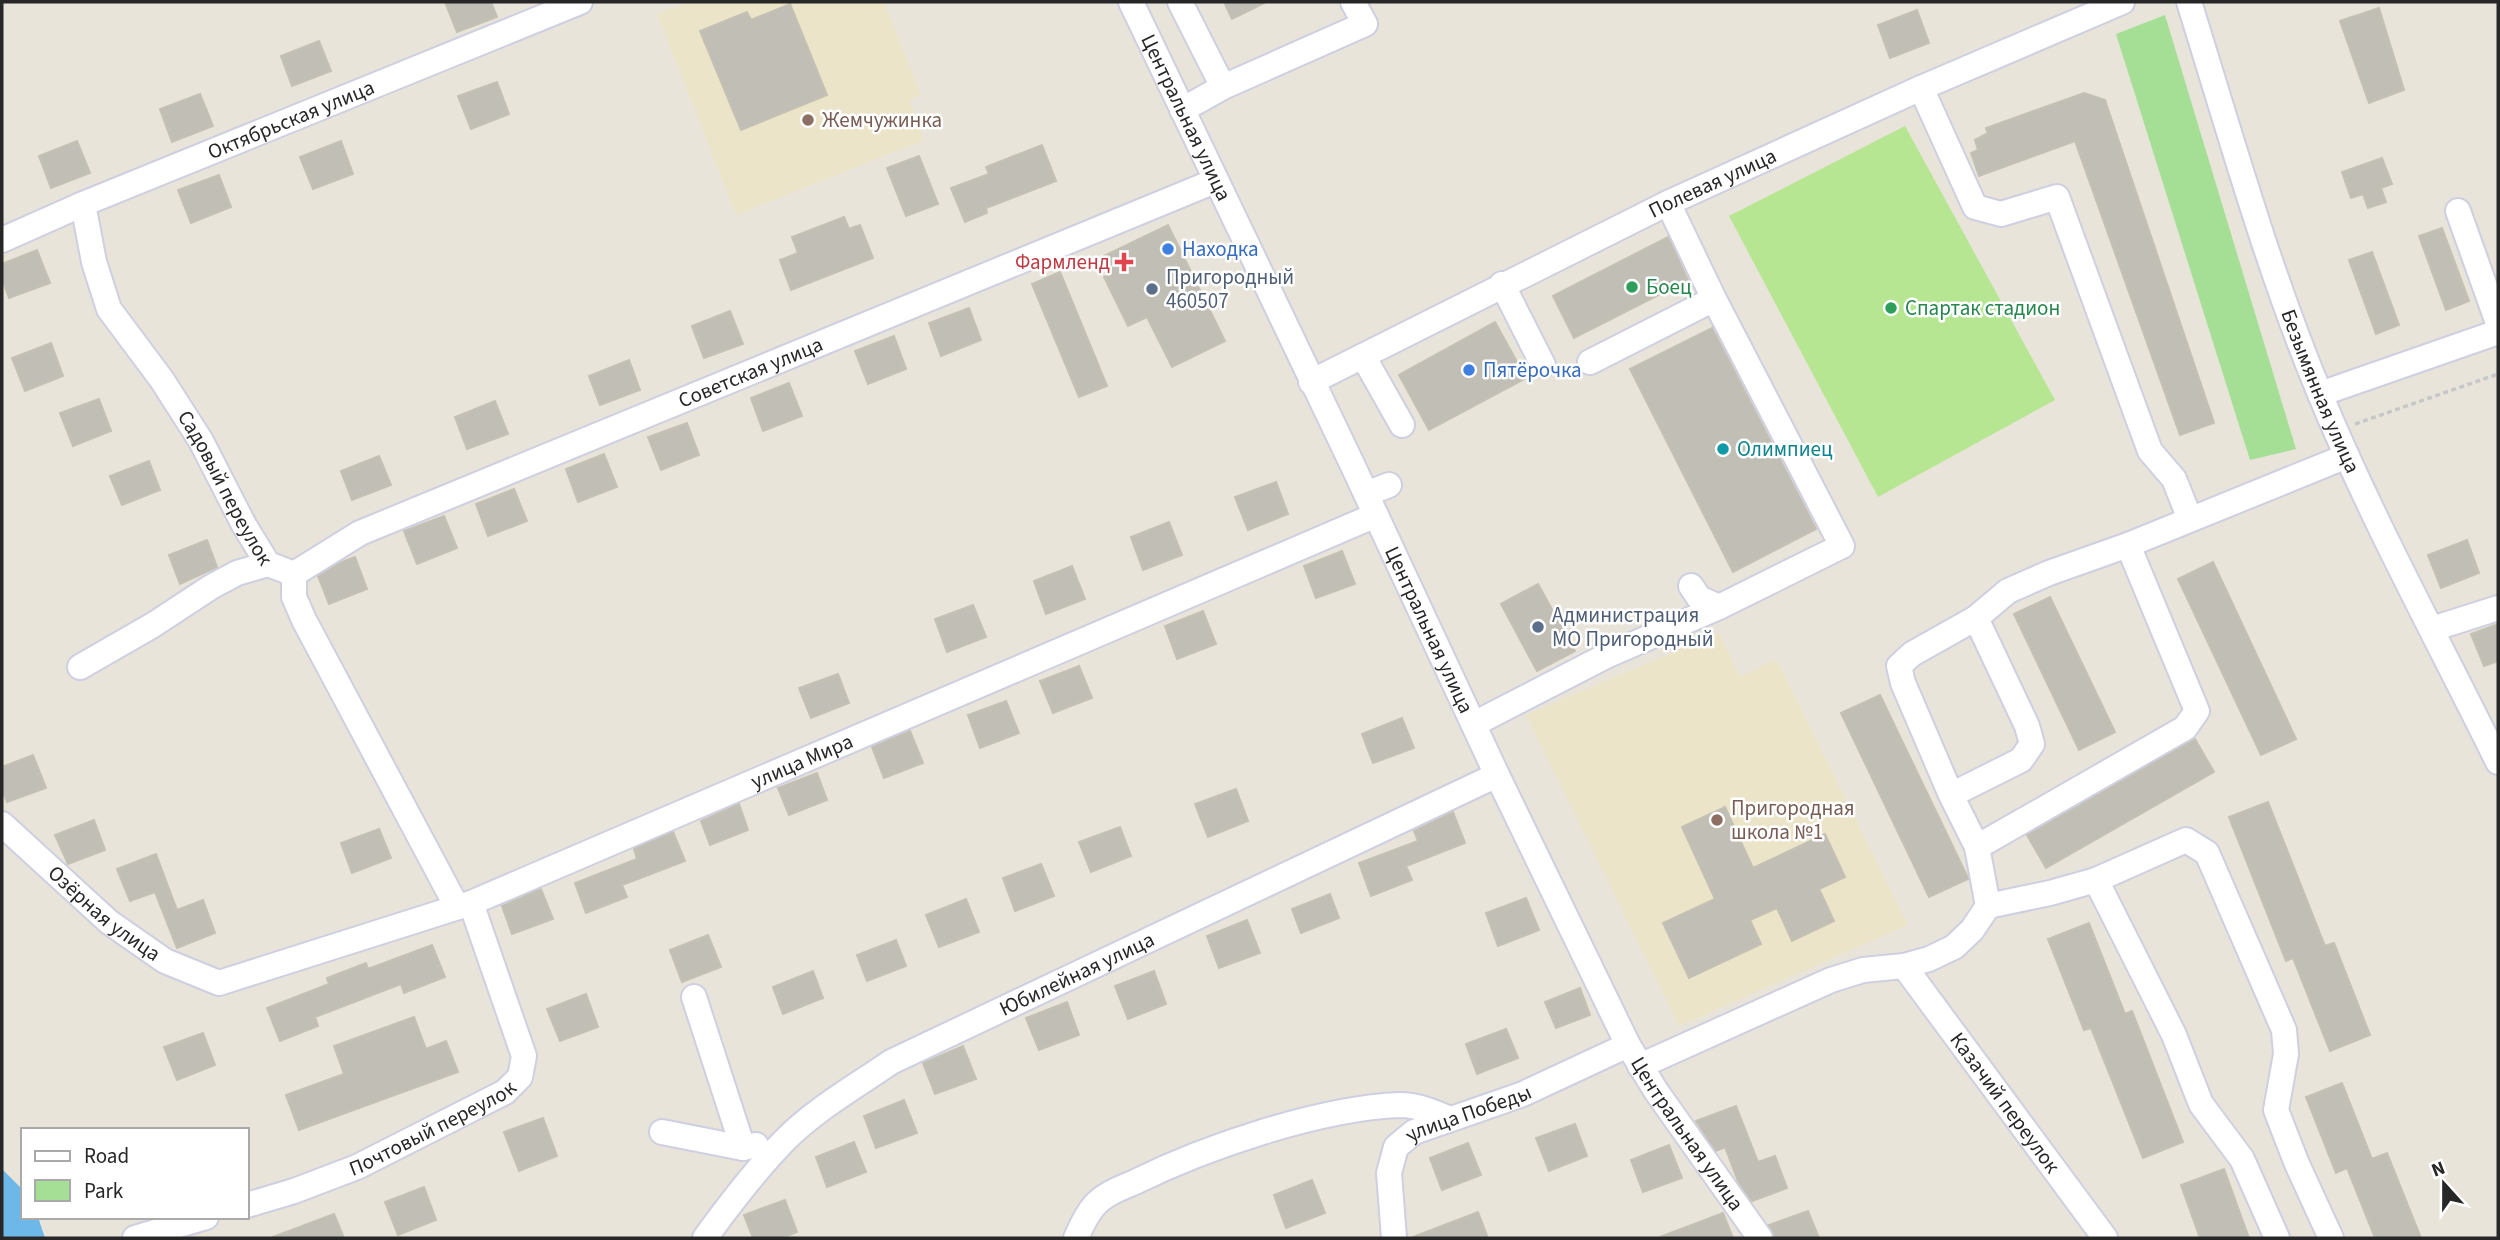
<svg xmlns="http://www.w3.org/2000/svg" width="2500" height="1240" font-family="'Source Sans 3',sans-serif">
<rect width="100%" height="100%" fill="#e9e4d9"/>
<path fill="#ebe4c8" d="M689 2H884L921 95 909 100 924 140 736 215 657 14Z
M1719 633 1740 677 1776 659 1908 925 1679 1026 1526 715Z"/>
<path fill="#a5df96" d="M2165 15 2296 449 2250 460 2116 34Z"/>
<path fill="#b7e692" d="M1905 126 2055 400 1878 497 1729 216Z"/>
<path fill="#6eb8e9" d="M2 1169 23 1190V1217H38L45 1238H2Z"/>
<path fill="#c1beb5" stroke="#c4c0b3" stroke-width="2" d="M445 2H491L497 17 457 32Z
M1224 2H1266L1232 19Z
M790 4 827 95 741 130 700 31 747 12 751 20Z
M2379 8 2404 90 2369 103 2340 21Z
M1917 10 1929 43 1890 58 1878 25Z
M319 41 331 71 292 86 281 56Z
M497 82 509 114 471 129 458 96Z
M2084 93 2105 100 2214 423 2180 435 2075 141 1979 176 1971 153 1978 150 1975 140 1988 133 1986 128Z
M200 94 213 126 172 142 160 109Z
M77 141 90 173 51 188 39 156Z
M341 141 353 174 313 189 300 157Z
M1042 145 1056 181 986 208 987 213 965 222 951 188 989 174 986 167Z
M919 156 938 204 906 216 887 168Z
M2382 158 2392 184 2381 188 2386 202 2368 208 2363 194 2351 198 2342 172Z
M219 175 231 207 191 223 178 190Z
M844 217 849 229 860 225 873 258 791 290 780 260 798 253 792 237Z
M1168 225 1225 341 1172 367 1147 317 1128 326 1104 277 1112 273 1104 256Z
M2442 228 2469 301 2446 310 2419 236Z
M1668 237 1688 280 1574 338 1553 296Z
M37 250 50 283 9 298 2 278V264Z
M2372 252 2399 325 2376 334 2349 260Z
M1060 272 1107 386 1079 397 1032 284Z
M969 308 981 340 941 356 929 323Z
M730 311 743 344 704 358 692 326Z
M1495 322 1526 378 1429 430 1399 375Z
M1712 328 1816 529 1733 572 1630 369Z
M894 336 906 369 868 384 855 351Z
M51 343 63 376 25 391 12 358Z
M629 360 640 390 600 405 589 376Z
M789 383 802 416 763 431 751 398Z
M99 399 111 431 73 446 60 413Z
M495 401 508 434 467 449 455 417Z
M687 423 699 455 661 470 648 437Z
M604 454 617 487 578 502 566 469Z
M379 456 391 485 352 500 341 471Z
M149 461 160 490 122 505 110 476Z
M1276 482 1288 514 1248 530 1235 497Z
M514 489 527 521 488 536 476 504Z
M444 516 457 548 417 564 404 531Z
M1169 522 1182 555 1143 570 1131 537Z
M207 540 217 567 180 584 169 555Z
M2467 540 2479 573 2441 588 2428 555Z
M1342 551 1355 584 1316 598 1304 566Z
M355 557 367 589 329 604 318 576 342 562Z
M2213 562 2296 739 2261 755 2178 579Z
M1072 566 1085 599 1046 614 1034 581Z
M1538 584 1575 651 1537 671 1501 604Z
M2050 597 2115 732 2079 750 2014 614Z
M973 605 986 637 947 652 935 619Z
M1203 611 1216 644 1177 659 1165 626Z
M2498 624V661L2484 666 2471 634Z
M1079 666 1092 698 1053 713 1040 681Z
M838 674 849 703 811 718 799 688Z
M1880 695 1967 876 1968 879 1929 897 1841 713Z
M1006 701 1019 733 980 748 968 715Z
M1402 718 1414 748 1373 763 1362 734Z
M910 731 923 763 884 778 872 747Z
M2195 739 2214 772 2046 868 2027 835Z
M33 755 46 788 7 802 2 789V767Z
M817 773 827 800 789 815 778 788Z
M1236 789 1248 821 1208 837 1195 804Z
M2268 802 2325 946 2334 943 2370 1035 2330 1051 2293 958 2286 961 2229 817Z
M739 804 748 830 710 845 701 821Z
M1725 807 1753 868 1825 834 1845 877 1819 889 1834 921 1792 941 1777 908 1750 920 1761 944 1689 978 1663 923 1715 899 1682 827Z
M1453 812 1465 843 1406 866 1412 880 1371 896 1359 863 1418 841 1414 831Z
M94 820 105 850 68 864 55 835Z
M1120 827 1131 856 1091 872 1079 842Z
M379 829 391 858 352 873 341 843Z
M673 832 685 861 622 885 627 897 586 913 575 883 637 859 634 849Z
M156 854 177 910 203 900 215 933 177 948 155 892 130 901 117 869Z
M1041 864 1054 896 1015 911 1003 878Z
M541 889 553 919 512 934 502 906Z
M1330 894 1339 918 1301 933 1292 909Z
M1526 898 1539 930 1498 946 1486 913Z
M966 899 979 932 939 947 926 915Z
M1247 920 1260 953 1219 968 1207 936Z
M2089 923 2125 1014 2132 1011 2183 1142 2143 1158 2091 1028 2084 1030 2048 939Z
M708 935 721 967 682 982 670 950Z
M896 940 906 966 867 981 857 955Z
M432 945 445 977 404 993 401 984 315 1017 318 1026 280 1041 267 1008 329 984 327 978 366 963 368 969Z
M813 971 823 998 783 1014 773 987Z
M1154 971 1166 1004 1128 1019 1115 986Z
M1580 988 1590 1015 1556 1028 1545 1002Z
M586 994 598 1027 560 1041 547 1009Z
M1067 1002 1079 1035 1039 1050 1026 1018Z
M414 1017 426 1049 446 1041 458 1072 299 1130 286 1095 344 1074 334 1046Z
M1506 1029 1518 1058 1477 1074 1466 1044Z
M203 1033 215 1065 177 1080 164 1047Z
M963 1046 976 1079 935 1094 923 1063Z
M2342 1083 2372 1159 2387 1153 2421 1238H2375L2347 1168 2336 1173 2306 1097Z
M904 1100 917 1133 876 1148 864 1116Z
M1736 1106 1758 1162 1775 1156 1787 1188 1752 1201 1738 1181 1725 1147 1716 1151 1696 1121Z
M543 1118 557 1156 519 1171 504 1132Z
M1575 1124 1587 1156 1549 1171 1536 1138Z
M854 1142 866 1172 827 1187 816 1157Z
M1468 1143 1481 1175 1442 1190 1430 1158Z
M1669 1145 1682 1178 1643 1192 1631 1160Z
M2224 1169 2249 1238H2200L2181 1185Z
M1312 1180 1325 1213 1286 1228 1274 1195Z
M424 1187 436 1220 398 1235 385 1202Z
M785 1200 797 1232 782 1238H753L744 1215Z
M1808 1211 1819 1238H1775L1769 1225Z
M1478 1212 1488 1238H1413V1237Z
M1723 1213 1733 1238H1660V1237Z
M334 1214 344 1238H274L273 1237Z"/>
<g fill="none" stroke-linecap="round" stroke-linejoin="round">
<g stroke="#cecfe0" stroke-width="28">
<g id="minor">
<path id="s1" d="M1131 2 1353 466 1497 775 1628 1045 1656 1091 1760 1238"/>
<path d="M1180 2 1223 87"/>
<path id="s2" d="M2189 2C2230 133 2267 267 2320 394 2372 520 2438 640 2498 762"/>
<path d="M1921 88 1975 207 2001 214 2057 197 2150 451 2174 479 2190 519"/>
<path d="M1182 110 1223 87 1365 24 1353 2"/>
<path d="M1668 203 1714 299 1842 546 1719 607 1699 598 1691 586"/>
<path id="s3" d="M83 204 94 262 109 309 162 380 201 441 244 525 268 564 294 574"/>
<path d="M2458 211 2498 323"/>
<path id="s4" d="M2 240 83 204 580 2"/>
<path d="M1502 284 1543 365"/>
<path d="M1363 356 1402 425"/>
<path d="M1590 362 1714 299"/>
<path id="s5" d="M1311 382 1668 203 1921 88 2122 2"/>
<path d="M2320 394 2498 332"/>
<path d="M1366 494 1389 485"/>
<path id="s6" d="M294 574 360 533 1215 181"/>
<path d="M294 574V597L304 620 457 907"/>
<path d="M1976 618 2008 591 2049 573 2128 545 2347 456"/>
<path d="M2432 629 2498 608"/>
<path d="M80 667 153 625 211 587 237 573 268 564"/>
<path d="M1474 724 1606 656 1719 607"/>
<path id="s7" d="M2 824 109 922 165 961 219 983 471 903 1376 515"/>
<path d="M1977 847 2185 728 2197 711 2128 545"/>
<path d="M2096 880 2174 1035 2201 1104 2242 1159 2277 1238"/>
<path d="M1988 906 2050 893 2096 880 2186 840 2207 853 2284 1030 2286 1054 2276 1110 2297 1164 2331 1238"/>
<path id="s8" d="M1904 966 2105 1238"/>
<path d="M694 997 743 1148"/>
<path d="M1640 1066 1831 980 1863 970 1904 966 1929 959 1954 947 1972 930 1988 906 1977 847 1951 795 1903 683 1899 666 1912 654 1976 618 2027 726 2032 744 2021 760 1951 795"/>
<path d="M662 1132 743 1148 756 1145"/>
<path id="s9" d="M247 1205 294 1191 357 1167 505 1092 520 1077 524 1056 471 903"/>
<path d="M135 1238 206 1217"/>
<path id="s10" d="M705 1238C729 1205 754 1172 783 1142 814 1110 855 1087 891 1062L1497 775"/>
<path d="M1076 1238C1081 1227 1086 1215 1094 1206 1104 1194 1121 1188 1135 1182 1206 1147 1320 1108 1400 1105 1418 1105 1434 1112 1450 1119"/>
<path id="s11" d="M1394 1238 1389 1173 1396 1147 1414 1132 1523 1094 1628 1045"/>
</g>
</g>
<path stroke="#c7c7c7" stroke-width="3.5" stroke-dasharray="5 3.5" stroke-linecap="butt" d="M2355 424 2498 374"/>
<use href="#minor" stroke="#fff" stroke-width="24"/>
</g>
<g fill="#8d6e63" stroke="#fff" stroke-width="2.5">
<circle cx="808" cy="120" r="7"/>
<circle cx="1717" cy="820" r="7"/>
</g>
<g fill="#3f7fe0" stroke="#fff" stroke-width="2.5">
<circle cx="1168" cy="249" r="7"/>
<circle cx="1469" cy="370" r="7"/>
</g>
<path fill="#e0444e" stroke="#fff" stroke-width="2.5" d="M1120.5 251.5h7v7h7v7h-7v7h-7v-7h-7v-7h7z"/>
<g fill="#2e9e5b" stroke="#fff" stroke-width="2.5">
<circle cx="1632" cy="287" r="7"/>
<circle cx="1891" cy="308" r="7"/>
</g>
<g fill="#5c6f8a" stroke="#fff" stroke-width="2.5">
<circle cx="1152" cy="289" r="7"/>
<circle cx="1538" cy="627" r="7"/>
</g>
<circle fill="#0f9aa8" stroke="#fff" stroke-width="2.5" cx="1723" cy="449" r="7"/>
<g text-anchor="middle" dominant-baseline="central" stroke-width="5" stroke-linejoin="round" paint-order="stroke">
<g font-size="21" fill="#272727" stroke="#fff">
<text stroke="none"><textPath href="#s1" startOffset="128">Центральная улица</textPath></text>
<text stroke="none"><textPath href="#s4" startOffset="313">Октябрьская улица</textPath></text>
<text stroke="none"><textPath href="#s5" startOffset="448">Полевая улица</textPath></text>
<text stroke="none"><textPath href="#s6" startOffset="500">Советская улица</textPath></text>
<text stroke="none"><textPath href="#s2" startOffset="411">Безымянная улица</textPath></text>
<text stroke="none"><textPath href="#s3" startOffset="322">Садовый переулок</textPath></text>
<text stroke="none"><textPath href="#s1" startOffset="695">Центральная улица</textPath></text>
<text stroke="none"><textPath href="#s7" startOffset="896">улица Мира</textPath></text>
<text stroke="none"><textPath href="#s7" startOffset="136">Озёрная улица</textPath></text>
<text stroke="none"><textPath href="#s10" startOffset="464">Юбилейная улица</textPath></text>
<text stroke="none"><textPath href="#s8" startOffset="170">Казачий переулок</textPath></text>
<text stroke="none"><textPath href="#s11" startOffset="173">улица Победы</textPath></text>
<text stroke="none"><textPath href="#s9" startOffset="201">Почтовый переулок</textPath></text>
<text stroke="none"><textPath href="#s1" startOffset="1262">Центральная улица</textPath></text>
</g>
<g font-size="21" fill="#785e54" stroke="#fff" text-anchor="start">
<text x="822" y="120">Жемчужинка</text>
<text x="1731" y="808">Пригородная<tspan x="1731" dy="24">школа №1</tspan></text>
</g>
<g font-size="21" fill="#366cbe" stroke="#fff" text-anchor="start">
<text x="1182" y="249">Находка</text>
<text x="1483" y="370">Пятёрочка</text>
</g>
<g font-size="21" fill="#be3a42" stroke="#fff" text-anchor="end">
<text x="1110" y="262">Фармленд</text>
</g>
<g font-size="21" fill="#4e5e75" stroke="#fff" text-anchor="start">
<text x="1166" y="277">Пригородный<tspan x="1166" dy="24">460507</tspan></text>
<text x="1552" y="615">Администрация<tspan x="1552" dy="24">МО Пригородный</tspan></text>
</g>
<g font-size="21" fill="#27864d" stroke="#fff" text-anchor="start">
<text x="1646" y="287">Боец</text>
<text x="1905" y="308">Спартак стадион</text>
</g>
<g font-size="21" fill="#0d838f" stroke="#fff" text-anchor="start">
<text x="1737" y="449">Олимпиец</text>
</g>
</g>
<rect width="2500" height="1240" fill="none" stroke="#272727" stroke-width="7"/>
<rect x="21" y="1128" width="228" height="91" fill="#ffffff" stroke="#a9a9a9" stroke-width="2"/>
<rect x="35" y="1151" width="35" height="10" fill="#ffffff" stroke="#a9a9a9" stroke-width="2"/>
<text x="84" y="1163" font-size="21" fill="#272727">Road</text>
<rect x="35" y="1180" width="35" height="21" fill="#a5df96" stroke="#a9a9a9" stroke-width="2"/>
<text x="84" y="1198" font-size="21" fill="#272727">Park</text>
<g transform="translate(2444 1184) rotate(339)" stroke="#ffffff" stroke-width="5" paint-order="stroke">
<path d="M0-5L12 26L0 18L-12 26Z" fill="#272727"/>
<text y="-10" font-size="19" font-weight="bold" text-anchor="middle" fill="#272727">N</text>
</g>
</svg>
